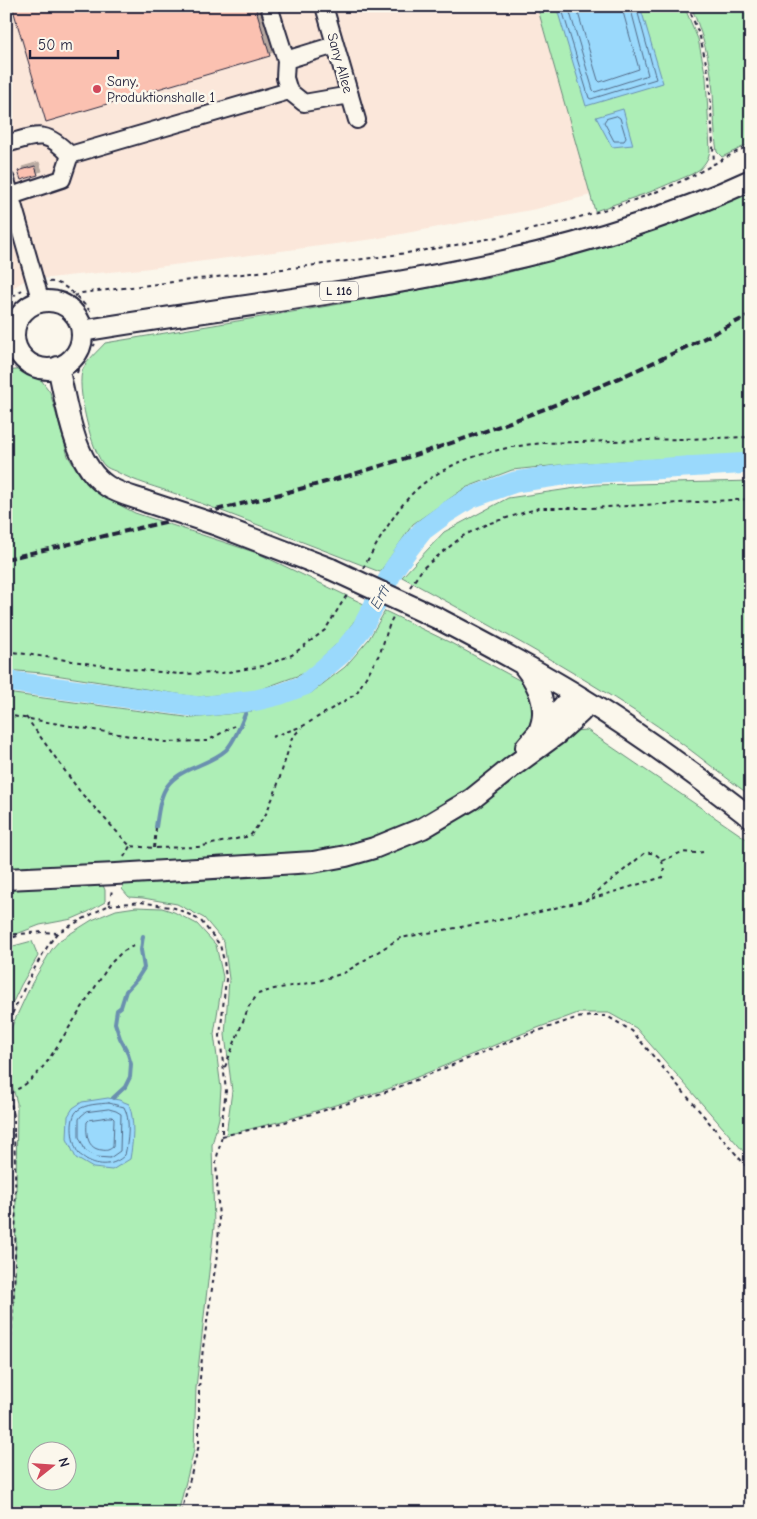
<svg xmlns="http://www.w3.org/2000/svg" width="757" height="1519" font-family="'Comic Neue',sans-serif">
<defs>
<filter id="shadow"><feDropShadow dx="4" dy="-4" stdDeviation="0" flood-color="#0004"/></filter>
</defs>
<rect width="100%" height="100%" fill="#fbf7ec"/>
<filter id="ink" filterUnits="userSpaceOnUse"><feTurbulence type="fractalNoise" baseFrequency=".02" numOctaves="2"/><feDisplacementMap in="SourceGraphic" scale="10" xChannelSelector="R" yChannelSelector="G"/><feConvolveMatrix kernelMatrix="1 2 1 2 8 2 1 2 1" color-interpolation-filters="sRGB"/></filter>
<g filter="url(#ink)">
<path fill="#fbe7da" d="M6 6H537L591 195 536 209 374 239 142 269 76 275 24 281 6 292Z"/>
<path fill="#adeeb6" stroke="#688878" fill-rule="evenodd" d="M537 6H684L698 39 706 77 710 151 708 158 705 163 700 169 692 174 650 192 595 211Z
M691 6H751V143L722 157 717 152C713 127 715 100 711 74 707 50 700 28 691 6Z
M751 192V454L569 464 512 470 465 488 413 524 380 572C313 546 246 520 179 495 157 487 135 482 115 471 112 470 107 468 105 466 92 455 75 384 83 369 88 359 98 351 105 343L352 302 495 276 594 249 657 229Z
M25 369 39 377 50 392 68 456 81 477 106 498 135 513 257 553 366 605 339 642 305 673 256 691 197 697 42 673 6 670V371Z
M751 481V796C715 770 681 741 644 717 566 666 484 622 402 577L444 532 508 498 596 485Z
M385 611 451 643 530 686 536 709 534 727 507 760 465 795 421 821 373 841 312 855 6 872V693L193 718 252 711 311 693 345 667 369 639Z
M587 730 751 842V1160L636 1028 609 1013H578L524 1033 388 1089 286 1120 226 1135 232 1091 225 1035 229 979 224 942 204 918 177 904 143 898 129 897 122 889 125 881 377 857 429 836 478 807 572 731Z
M102 883 105 890V902L88 912 72 919 40 925 6 938V886Z
M136 907 162 908 174 912 197 924 216 945 223 977 214 1034 221 1088 219 1118 212 1145 214 1227 196 1388 194 1450 178 1513H6V1389L10 1355 15 1277 17 1103 6 1063V1042L12 1026 32 983 52 949 60 940 92 920 116 910ZM38 1452H68V1482H38Z
M32 941 38 956 21 985 6 1017V948Z"/>
<path fill="#9ad9fc" stroke="#6a90af" d="M556 6H640L663 83 586 106Z
M623 109 633 145 612 147 596 117Z
M108 1098 119 1100 129 1104C135 1121 133 1142 130 1159L112 1170 93 1168 76 1158 67 1139 68 1116 73 1108 82 1102Z"/>
<g fill="none" stroke-linecap="round" stroke-linejoin="round">
<path stroke="#526b88" stroke-width="1" d="M561 6 589 98 591 99 656 79 636 6
M568 6 593 90 595 92 648 75 630 6
M576 6 598 80 600 82 639 69 623 12 622 6
M617 116 620 118 626 138 624 141H614L604 122 606 119Z
M109 1103 124 1107C131 1119 128 1142 125 1155 114 1166 100 1167 86 1159 85 1158 80 1155 79 1154 72 1145 68 1118 78 1110 86 1104 99 1104 109 1103Z
M109 1109 116 1111 121 1114 120 1151 110 1158 96 1157 85 1150 79 1137V1119L81 1116 86 1112Z
M109 1117H112L114 1119 113 1147C109 1150 107 1151 102 1150 87 1149 86 1134 87 1122L89 1120Z"/>
<path stroke="#6a90af" stroke-width="4" d="M156 827C161 794 162 780 195 767 206 762 217 758 226 750 236 740 245 715 250 701
M113 1098 125 1087 130 1077 131 1064 127 1051 120 1038 115 1023 117 1010 121 1007 126 991 137 979 144 968 141 950 143 936"/>
<path stroke="#9ad9fc" stroke-width="21" d="M6 681 199 707 257 700 281 694 305 685 342 653 362 628 394 569 408 549 423 530 446 513 470 498 515 482 569 474 751 463"/>
</g>
<path fill="#fbc1b1" stroke="#22223b" filter="url(#shadow)" d="M12 6H255L270 56 46 122Z
M35 166 38 175 21 180 18 171Z"/>
<g fill="none" stroke-linecap="round" stroke-linejoin="round">
<g stroke="#22223b" stroke-width="20">
<path id="minor" d="M269 6 286 60
M324 6 357 120
M289 91 285 78 286 60 335 45
M6 144C38 135 45 129 70 155
M70 155 289 91 304 103 350 95
M6 180 41 302
M11 196 62 179 70 155"/>
</g>
<g stroke="#22223b" stroke-width="24">
<path id="major" d="M14 335a34 34 0 1 1 68 0a34 34 0 1 1-68 0Z
M82 331C307 293 541 277 751 180
M58 367C67 404 73 464 107 486 119 494 134 497 147 502
M214 524 331 569
M439 619C487 644 534 669 580 697 639 733 696 775 751 818
M524 666C539 685 550 709 538 733
M526 747 538 733 566 703 582 698
M6 879 116 874 313 862 346 856 374 848 423 828 472 799 512 767 557 734 581 712 582 698"/>
</g>
<path stroke="#22223b" stroke-width="2" stroke-dasharray="4 4" stroke-linecap="butt" d="M688 6 700 37 709 76 714 163
M49 282C64 280 82 302 92 313
M74 296 82 293C155 284 227 276 299 267 411 254 522 238 628 202 647 196 666 188 684 180 707 169 728 155 751 145
M6 301 22 290
M77 373 80 363 95 344
M363 568C375 548 389 521 404 503 436 462 495 447 544 443L751 437
M410 587 423 568 463 536 487 524 539 508H590L751 499
M6 651 112 667 179 674 222 673 263 666 292 655 325 630 348 593
M6 715 165 742 207 741 234 726
M26 717 81 793 130 846 154 848 198 847 250 836 265 816 276 790 292 738 301 728
M272 737 303 726 356 694 380 653 390 623 394 615
M154 848 156 828
M124 857 130 846
M662 861 682 852 696 853 703 852
M109 905 141 902 175 908 188 914 201 921 220 945 224 961 226 979 220 1036 226 1091 222 1120V1136L216 1161 219 1221 218 1249 203 1348 199 1388V1445L181 1513
M6 935 43 932 57 933 109 905 112 890
M6 940 20 935
M6 1028C19 998 37 959 57 933
M225 1067 249 1006 258 994 274 989 315 982 344 973 400 938 527 915 587 900 645 853C660 851 666 864 663 877L587 900
M6 1081 14 1116V1134
M10 1093C27 1085 35 1077 47 1062L110 964 122 952 133 946
M6 1131 14 1134C17 1221 16 1307 6 1393
M222 1136 285 1122 389 1091 523 1036 576 1018 591 1016H607L632 1031 751 1172"/>
<use href="#minor" stroke="#fbf7ec" stroke-width="16"/>
<use href="#major" stroke="#fbf7ec" stroke-width="20"/>
<path stroke="#22223b" stroke-width="4" stroke-dasharray="8 4" stroke-linecap="butt" d="M6 559C118 532 230 509 340 478 482 437 620 384 751 314"/>
<g stroke="#22223b" stroke-width="24" stroke-linecap="butt">
<path id="major-bridge" d="M147 502 214 524
M331 569 439 619"/>
</g>
<use href="#major-bridge" stroke="#fbf7ec" stroke-width="20"/>
</g>
</g>
<circle fill="#d1495b" stroke="#fbf7ec" stroke-width="2" cx="97" cy="89" r="5"/>
<g text-anchor="middle" dominant-baseline="central" stroke-width="5" stroke-linejoin="round" paint-order="stroke">
<rect fill="#fbf7ec" stroke="#636270" stroke-width="1" x="320" y="281.5" width="38" height="19" rx="4"/>
<g font-size="12" font-weight="bold" fill="#22223b">
<text x="339" y="291">L 116</text>
</g>
<g font-size="14" fill="#22223b" stroke="#fbf7ec">
<text transform="translate(340 63) rotate(74)">Sany Allee</text>
</g>
<g font-size="14" fill="#22223b" stroke="#fbf7ec" text-anchor="start">
<text x="107" y="81">Sany,<tspan x="107" dy="16">Produktionshalle 1</tspan></text>
</g>
<g font-size="15" font-style="italic" fill="#465975" stroke="#fbf7ec">
<text transform="translate(380 597) rotate(-60)">Erft</text>
</g>
</g>
<rect width="757" height="1519" fill="none" stroke="#fbf7ec" stroke-width="25"/>
<rect x="12" y="12" width="732" height="1494" fill="none" stroke="#22223b" stroke-width="2" filter="url(#ink)"/>
<g transform="translate(52 1466) rotate(73)"><circle r="24" fill="#fbf7ec" stroke="#a4a2a5"/>
<path d="M0-4L9 19L0 12L-9 19Z" fill="#d1495b"/>
<text y="-8" font-size="14" font-weight="bold" text-anchor="middle" fill="#22223b">N</text>
</g>
<path d="M30 50v8h88v-8" fill="none" stroke="#22223b" stroke-width="2.5"/>
<text x="38" y="50" font-size="15" fill="#22223b" stroke="#fbf7ec" stroke-width="4" paint-order="stroke">50 m</text>
</svg>
